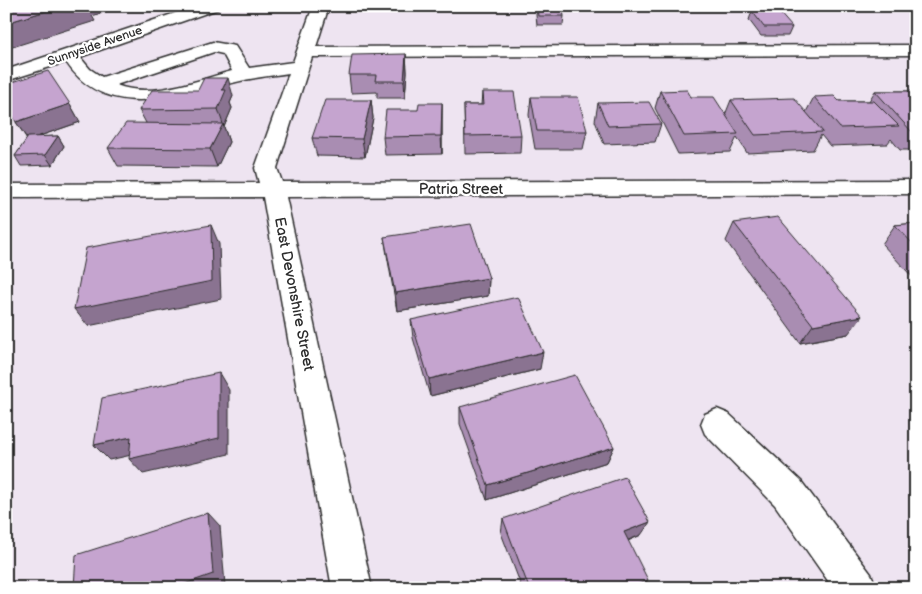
<svg xmlns="http://www.w3.org/2000/svg" width="922" height="594" font-family="'Balsamiq Sans',sans-serif">
<rect width="100%" height="100%" fill="#eee4f1"/>
<filter id="ink" filterUnits="userSpaceOnUse"><feTurbulence type="fractalNoise" baseFrequency=".02" numOctaves="2"/><feDisplacementMap in="SourceGraphic" scale="10" xChannelSelector="R" yChannelSelector="G"/><feConvolveMatrix kernelMatrix="1 2 1 2 8 2 1 2 1" color-interpolation-filters="sRGB"/></filter>
<g filter="url(#ink)">
<g fill="none" stroke-linecap="round" stroke-linejoin="round">
<g stroke="#2b2b2b" stroke-width="3">
<path id="minor" d="M196 6H220L218 9 80 57 90 69 102 77 213 42 235 46 249 68 293 62 313 6H329L316 47 916 45V55L312 57 277 168 282 182 916 180V194L286 197 372 588H332L263 197 6 198V184L259 183 255 168 289 73C270 76 251 78 232 83 174 96 106 122 66 62L6 81V70ZM214 52 223 54 232 71C197 80 152 99 116 85Z
M717 409 729 414 801 481 871 574 877 588H833L775 505 705 434 701 424 705 414Z"/>
</g>
<use href="#minor" fill="#fff" fill-rule="evenodd"/>
</g>
<path fill="#a98db2" stroke="#2b2b2b" d="M537 6 564 16 563 25H537L536 15Z
M836 6H876L874 10H840Z
M752 11 792 27 788 36H761L749 20Z
M406 54 407 72 405 98H377V92L351 93 349 75Z
M660 91 691 97 725 115 731 100 806 112 814 97 839 101H869L875 91H916V150H900L891 139 887 144 830 146 821 135 813 150 747 153 737 137 730 152 678 154 655 108Z
M482 92 521 135 520 153 465 154 464 105H481Z
M233 96 230 103 232 108 224 127 229 142 217 167 118 166 108 148 146 123 139 110Z
M531 97 587 131 583 149H535L529 115Z
M371 100 373 118 365 157 317 156 312 138Z
M442 103V154L385 155 383 137 418 110Z
M598 103 661 124 655 142 604 144 595 121Z
M70 104 80 122 37 137 58 136 64 146 52 165 21 166 15 156 27 139 16 122Z
M734 223 848 334 800 343 726 241Z
M916 223V281L882 244 895 225Z
M384 237 489 278 488 296 397 311 387 255Z
M411 320 540 369 430 396 413 338Z
M460 407 614 447 607 462 487 500 460 424Z
M503 519 641 535 628 541 642 588H522L501 533Z"/>
<path fill="#8a7391" stroke="#2b2b2b" d="M63 6H119L120 7 92 16 95 21 6 49V23Z
M131 6H144L132 10Z
M406 54 407 72 405 98 404 81Z
M228 78 233 96 230 103 232 108 224 127 218 109 222 90Z
M371 100 373 118 365 157 362 139Z
M442 103V154L441 136Z
M70 104 80 122 28 140 16 122Z
M223 124 229 142 217 167 210 149Z
M58 136 64 146 52 165 45 155Z
M211 225 219 244 221 299 88 326 74 309Z
M6 272 8 275 6 284Z
M489 278 488 296 397 311 395 293Z
M862 316 848 334 800 343 813 325Z
M543 352 540 369 430 396 429 379Z
M219 373 229 390V454L143 474 129 459Z
M131 437 145 452 109 460 94 445Z
M614 447 607 462 487 500 488 485Z
M208 513 220 526 225 585 218 588H173Z
M650 522 641 535 616 545 624 532Z
M648 580 642 588H629Z"/>
<path fill="#c5a4cf" stroke="#2b2b2b" d="M6 6H63L6 23Z
M537 6H562L564 16H538Z
M752 11H778L792 27H764Z
M406 54 404 81H375L376 75H349L352 55Z
M48 71 70 104 16 122 6 104V84Z
M204 78H228L222 90H226L218 109 139 110 152 90H198Z
M687 90 691 97H714L738 134 684 136 660 91Z
M875 91H916V132H912Z
M482 92H514L521 135 465 136 464 105H483Z
M834 96 839 101H874L899 126 840 128 814 97Z
M531 97H578L587 131H537Z
M794 98 823 132 755 135 731 100Z
M325 100H371L362 139 312 138Z
M649 102 661 124 608 126 598 103Z
M419 103H442L441 136 383 137 386 110H418Z
M126 123 223 124 210 149 108 148Z
M58 136 45 155 15 156 28 137Z
M778 217 862 316 813 325 734 223Z
M916 223V247L895 225Z
M471 224 489 278 395 293 384 237Z
M211 225 212 281 74 309 86 248Z
M518 297 543 352 429 379 411 320Z
M219 373V438L129 459 131 437 94 445 102 398Z
M575 375 614 447 488 485 460 407Z
M625 477 650 522 624 532 648 580 629 588H529L503 519Z
M208 513 213 574 173 588H74L76 555Z"/>
</g>
<g text-anchor="middle" dominant-baseline="central" stroke-width="4.5" stroke-linejoin="round" paint-order="stroke">
<g font-size="12" fill="#2b2b2b" stroke="#fff">
<text transform="translate(95 46) rotate(-19)">Sunnyside Avenue</text>
</g>
<g font-size="15" fill="#2b2b2b" stroke="#fff">
<text x="461" y="189">Patria Street</text>
<text transform="translate(294 294) rotate(79)">East Devonshire Street</text>
</g>
</g>
<rect width="922" height="594" fill="none" stroke="#fff" stroke-width="25"/>
<rect x="12" y="12" width="897" height="569" fill="none" stroke="#2b2b2b" stroke-width="2" filter="url(#ink)"/>
</svg>
